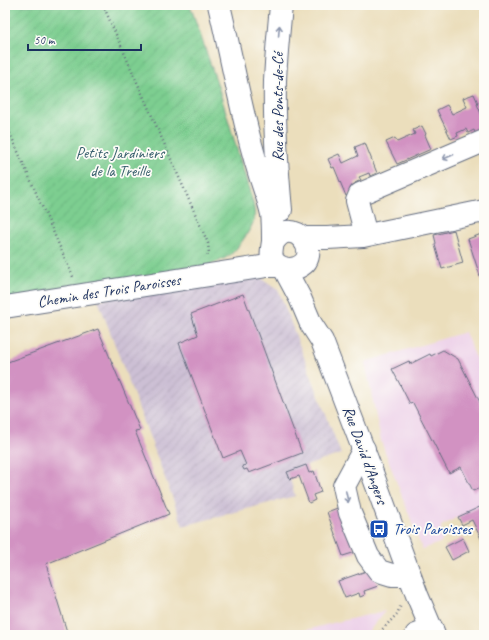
<svg xmlns="http://www.w3.org/2000/svg" width="489" height="640" font-family="Caveat,sans-serif">
<defs>
<pattern id="industrial-furrows" width="10" height="10" patternUnits="userSpaceOnUse"><rect width="10" height="10" fill="#ccbfd4"/><path d="M-1 1l2-2M0 10L10 0M9 11l2-2" fill="none" stroke="#afa4b8"/></pattern>
<pattern id="garden-furrows" width="10" height="10" patternUnits="userSpaceOnUse"><rect width="10" height="10" fill="#7dce90"/><path d="M-1 1l2-2M0 10L10 0M9 11l2-2" fill="none" stroke="#6bb17f"/></pattern>
</defs>
<rect width="100%" height="100%" fill="#fdfcf7"/>
<filter id="ink" filterUnits="userSpaceOnUse"><feTurbulence type="fractalNoise" baseFrequency=".025" numOctaves="2"/><feDisplacementMap in="SourceGraphic" scale="8" xChannelSelector="R" yChannelSelector="G"/><feConvolveMatrix kernelMatrix="1 2 1 2 8 2 1 2 1" color-interpolation-filters="sRGB"/></filter>
<filter id="wash" filterUnits="userSpaceOnUse"><feTurbulence type="fractalNoise" baseFrequency=".012" numOctaves="4" result="noise"/><feDisplacementMap in="SourceGraphic" scale="16" xChannelSelector="R" yChannelSelector="G"/><feGaussianBlur stdDeviation="0.9" result="paint"/><feColorMatrix in="noise" values="0 0 0 0 0 0 0 0 0 0 0 0 0 0 0 0 0 1.4 0 .05"/><feComposite in="paint" operator="in"/></filter>
<g filter="url(#wash)">
<rect width="100%" height="100%" fill="#ebdebc"/>
<path fill="#edd1e9" d="M465 332 484 379V505L458 517 441 526 442 542 422 549 381 441 365 362Z
M385 611 366 635H288L333 623Z"/>
<path fill="url(#industrial-furrows)" d="M261 278 278 289 341 454 288 472 295 496 183 526 98 300Z"/>
<path fill="url(#garden-furrows)" stroke="#4c7e77" d="M5 5H190L218 86 253 203C254 208 255 213 254 219 253 227 237 250 230 255 223 260 214 263 207 266L5 300Z"/>
<g id="blocks">
<path fill="#d292c2" d="M474 94 478 103 477 104 484 121V134L477 137 474 130 468 133 466 129 457 133 458 136 451 139 437 110 447 105 452 114 467 107 463 98Z
M422 126 426 134 425 135 431 149 397 164 386 142 395 138 397 142 415 134 413 130Z
M365 143 377 173 370 176 369 173 359 177 361 180 355 183 358 190 346 196 334 167 332 168 328 159 339 154 343 163 358 156 355 147Z
M454 230 463 263 442 269 435 245 436 243 434 235Z
M484 233V281L482 282 468 239Z
M243 294 302 453 249 473 247 469 244 470 242 466 246 465 240 451 223 458 179 343 198 335 191 314Z
M98 329 140 430 135 431 169 514 46 564 68 635H5V363Z
M443 350 458 359 484 410V486L473 491 461 467 449 473 413 403 410 404 392 369 409 361 410 364 430 354 431 356Z
M306 465 309 473 314 471 321 492 313 495 315 500 309 503 299 476 290 479 287 472Z
M484 505V545L472 520 462 525 458 517Z
M340 507 356 552 343 556 327 512Z
M463 538 469 551 452 560 445 547Z
M372 569 378 586 364 591 365 595 360 597 359 593 345 598 338 581Z"/>
</g>
</g>
<g filter="url(#ink)">
<use href="#blocks" fill-opacity="0" stroke="#646c7f" stroke-width="1"/>
<g fill="none" stroke-linecap="round" stroke-linejoin="round">
<g stroke="#646c7f" stroke-width="24">
<path id="minor" d="M281 5C279 30 276 56 275 81 274 124 277 167 281 210
M366 235 357 201 360 194 484 141
M303 238H327L363 236 484 211
M5 307 267 266H278
M364 449 344 486 350 513 368 556 379 571 392 575H410
M416 635 432 629"/>
</g>
<g stroke="#646c7f" stroke-width="24">
<path id="major" d="M219 5C234 67 244 130 265 191 268 198 270 206 272 214 273 222 273 233 273 241 272 251 268 259 279 266 284 269 290 270 296 268 327 257 292 211 273 243
M284 268 300 298 311 324 322 341 367 459 417 595 434 635"/>
</g>
<path stroke="#646c7f" stroke-width="2.5" stroke-dasharray="1 3" stroke-linecap="butt" d="M103 5 208 243 209 253 206 257
M5 122 74 279
M377 635 397 614 401 605"/>
<use href="#minor" stroke="#fff" stroke-width="22"/>
<use href="#major" stroke="#fff" stroke-width="22"/>
</g>
<defs><path id="oneway-shaft" d="M-6 0H5M1.5-3L5.5 0L1.5 3" fill="none" stroke-width="1.6" stroke-linecap="round" stroke-linejoin="round"/></defs>
<g stroke="#8d97ae">
<use href="#oneway-shaft" transform="translate(279 31) rotate(-85)"/>
<use href="#oneway-shaft" transform="translate(448 157) rotate(157)"/>
<use href="#oneway-shaft" transform="translate(347 497) rotate(78)"/>
</g>
</g>
<defs>
<g id="bus-square" transform="scale(1)"><rect x="-9" y="-9" width="18" height="18" rx="4" fill="#1a4fb4" stroke="#fdfcf7"/><path d="M-5-6H5V4H4V6H2V4H-2V6H-4V4H-5ZM-3.5-4V0h7V-4ZM-3.5 1.2v1.5H-2V1.2ZM2 1.2v1.5H3.5V1.2Z" fill="#fff"/></g>
</defs>
<g fill-rule="evenodd">
<use href="#bus-square" x="379" y="529"/>
</g>
<g text-anchor="middle" dominant-baseline="central" stroke-width="3.5" stroke-linejoin="round" paint-order="stroke">
<g font-size="16" fill="#1b2f5e" stroke="#fdfcf7">
<text transform="translate(278 107) rotate(-90)">Rue des Ponts-de-Cé</text>
<text transform="translate(109 291) rotate(-9)">Chemin des Trois Paroisses</text>
<text transform="translate(365 455) rotate(70)">Rue David d'Angers</text>
</g>
<g font-size="16" fill="#385f6d" stroke="#fdfcf7">
<text x="120" y="153">Petits Jardiniers<tspan x="120" dy="18">de la Treille</tspan></text>
</g>
<g font-size="16" fill="#164399" stroke="#fdfcf7" text-anchor="start">
<text x="393" y="529">Trois Paroisses</text>
</g>
</g>
<rect width="489" height="640" fill="none" stroke="#fdfcf7" stroke-width="20"/>
<path d="M28 44v6h113v-6" fill="none" stroke="#1b2f5e" stroke-width="2"/>
<text x="34" y="44" font-size="12" fill="#1b2f5e" stroke="#fdfcf7" stroke-width="3" paint-order="stroke">50 m</text>
</svg>
